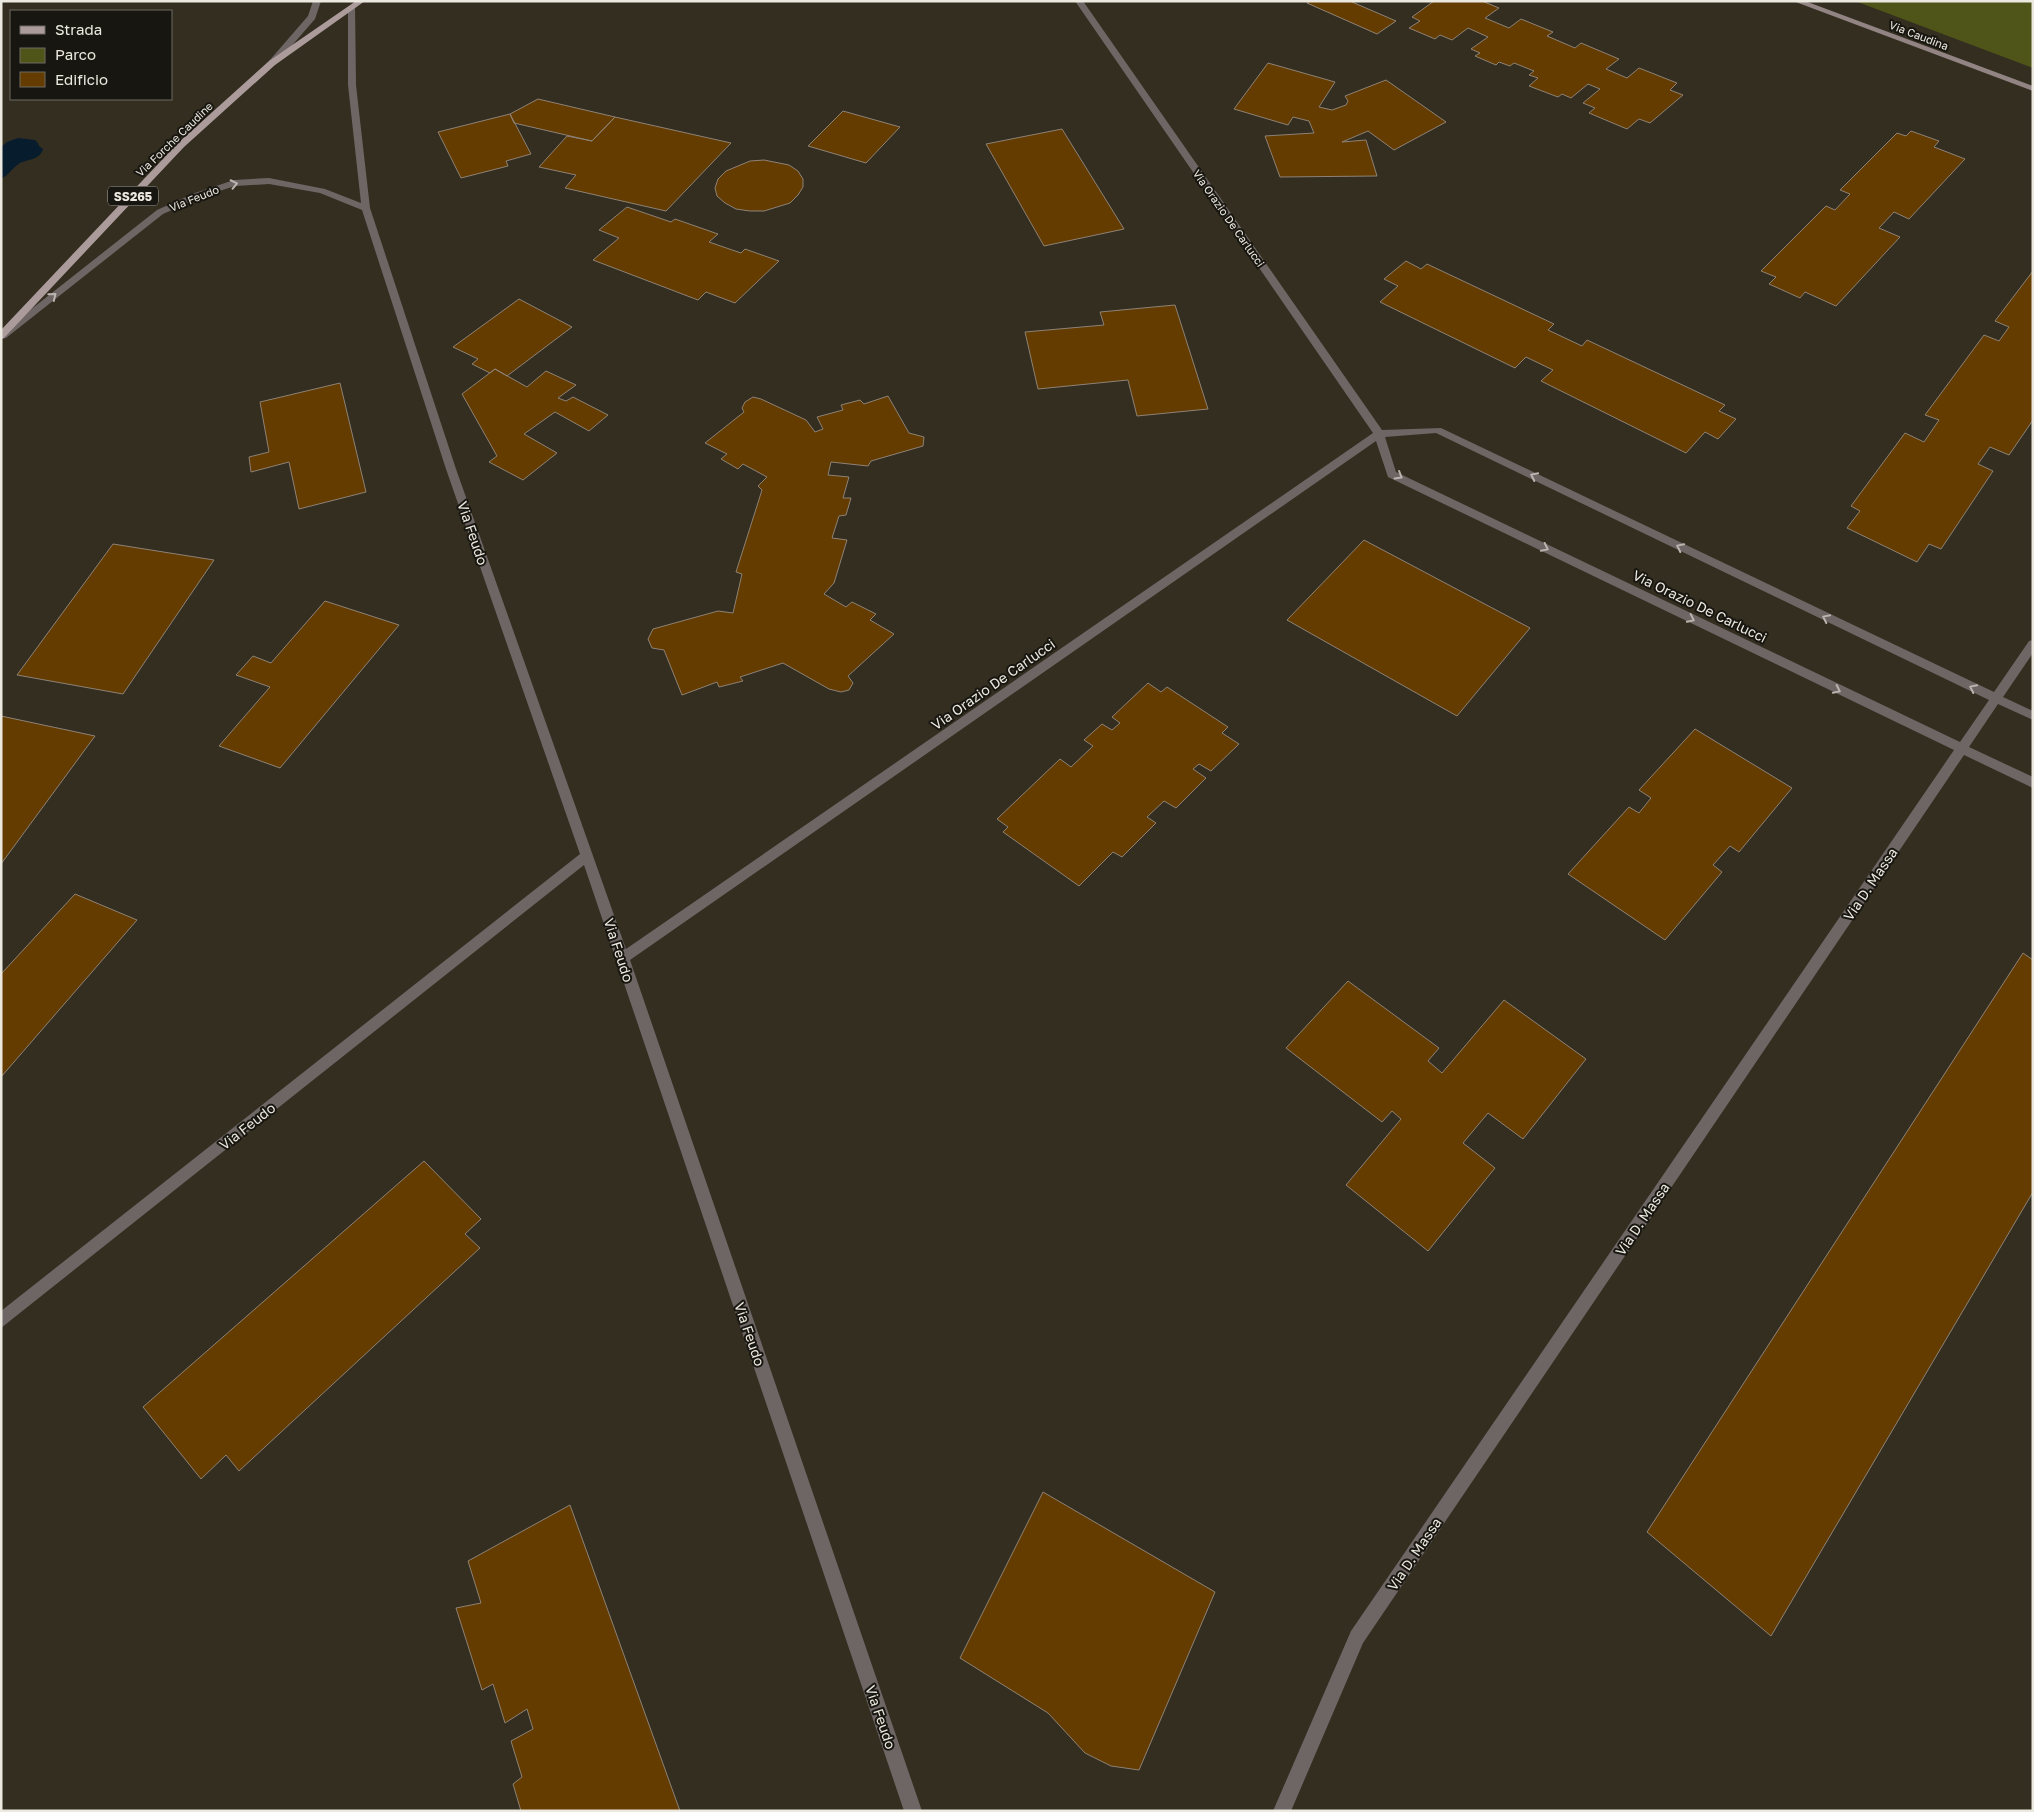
<svg xmlns="http://www.w3.org/2000/svg" width="2034" height="1812" font-family="'Golos Text',sans-serif">
<rect width="100%" height="100%" fill="#332e20"/>
<path fill="#4f5418" d="M1855 1H2033V68Z"/>
<path fill="#071d2e" d="M18 138 35 140 38 143 39 146 43 149C40 160 28 159 20 163 13 167 9 175 1 179V147L7 142Z"/>
<path fill="#643c00" stroke="#8e8276" d="M1310 1H1353L1352 2 1396 21 1377 34 1307 3Z
M1434 1H1482L1499 8 1485 18 1509 28 1521 19 1553 32 1547 36 1575 48 1581 43 1619 59 1606 69 1627 78 1639 68 1677 83 1670 90 1683 95 1650 123 1639 119 1627 129 1589 113 1595 108 1583 103 1600 89 1588 84 1571 98 1562 94 1558 97 1529 86 1538 78 1529 75 1534 71 1514 63 1510 66 1499 62 1496 65 1475 56 1480 53 1471 49 1488 37 1468 28 1452 40 1440 35 1435 39 1409 28 1420 21 1412 17Z
M1268 63 1335 82 1319 107 1332 110 1346 105 1348 101 1345 96 1386 80 1446 122 1394 150 1368 131 1342 142 1366 140 1377 176 1280 177 1265 136 1314 133 1309 121 1293 117 1288 125 1234 109Z
M538 99 615 117 592 141 514 123 510 114Z
M843 111 900 127 866 163 808 146Z
M510 114 531 154 506 161 508 166 461 178 438 132Z
M615 117 731 143 666 211 565 188 576 175 539 167 567 136 592 141Z
M1062 129 1124 229 1044 246 986 144Z
M1911 131 1939 141 1934 147 1965 159 1909 219 1894 212 1879 228 1900 237 1836 306 1805 292 1800 298 1769 284 1776 277 1761 271 1826 206 1835 210 1850 194 1840 190 1897 133 1906 136Z
M764 160 789 165 798 171 803 179V187L798 195 790 203 764 211H750L736 209 725 203 717 196 715 188 718 179 726 171 750 161Z
M627 207 671 222 675 219 718 234 709 242 741 253 745 249 779 261 735 303 706 292 698 300 593 260 619 238 599 230Z
M1406 261 1421 269 1427 264 1554 324 1548 330 1582 346 1587 340 1725 405 1719 411 1736 419 1718 439 1705 432 1686 453 1541 381 1553 370 1526 357 1515 368 1380 302 1398 286 1384 279Z
M2033 271V420L2009 455 1990 447 1978 464 1993 471 1941 549 1929 544 1917 562 1847 528 1860 511 1851 506 1905 433 1924 442 1939 420 1925 415 1984 335 1999 341 2009 327 1995 321Z
M519 299 572 327 507 376 495 369 490 373 472 364 478 359 453 347Z
M1175 305 1208 409 1137 416 1128 380 1038 389 1025 332 1104 325 1100 312Z
M495 369 527 387 546 371 576 385 558 398 566 401 573 397 608 415 589 431 555 412 524 434 557 453 523 480 489 462 497 456 462 394Z
M340 383 366 492 299 509 289 462 251 472 249 457 269 452 260 402Z
M888 396 909 433 924 437 923 446 871 461 868 466 831 462 828 475 849 477 843 498H851L846 515 839 516 832 538 847 540 834 583 824 594 846 607 852 602 876 614 870 620 894 634 848 676 853 683 849 690 841 692 829 689 783 663 740 677 743 681 719 687 717 682 682 695 664 650 652 648 648 639 653 629 718 611 733 613 742 574 736 572 762 490 758 486 767 477 743 464 738 469 721 459 727 454 705 443 744 412 742 408 745 402 753 397 761 399 806 420 815 432 823 429 817 417 843 410 841 405 860 400 864 404Z
M1364 540 1530 628 1457 716 1287 620Z
M113 544 214 560 123 694 17 675Z
M325 601 399 625 280 768 219 746 270 687 236 675 253 656 271 663Z
M1148 683 1161 692 1167 687 1228 727 1222 733 1239 744 1211 771 1199 764 1193 769 1206 778 1176 808 1164 801 1147 817 1156 823 1122 857 1113 852 1079 886 1003 832 1008 827 997 819 1060 759 1071 767 1093 746 1084 740 1102 724 1112 730 1120 723 1112 717Z
M1 716 95 736 1 864Z
M1695 729 1792 788 1739 852 1730 846 1713 865 1722 872 1665 940 1568 874 1629 807 1639 813 1651 798 1639 790Z
M75 894 137 920 1 1077V974Z
M2023 953 2033 960V1192L1771 1636 1647 1532Z
M1348 981 1439 1048 1428 1061 1442 1073 1504 1000 1586 1059 1523 1139 1488 1113 1463 1143 1495 1168 1428 1251 1346 1185 1401 1119 1392 1111 1382 1122 1286 1048Z
M424 1161 481 1219 465 1234 480 1248 239 1471 226 1455 201 1479 143 1407Z
M1043 1492 1215 1592 1139 1770 1111 1766 1085 1753 1048 1713 960 1658Z
M570 1505 680 1811H521L513 1784 522 1777 511 1741 533 1729 527 1709 505 1723 493 1684 482 1690 456 1608 481 1603 468 1561Z"/>
<g fill="none" stroke-linecap="round" stroke-linejoin="round">
<path fill="#6e6565" fill-rule="evenodd" d="M313 1H321L315 19 275 65H269V61L308 16Z
M1075 1H1083L1382 430 1441 428 1994 692 2029 641 2033 640V653L2003 697 2033 711V720L1998 704 1969 747 2033 777V788L1964 755 1363 1643 1291 1811H1273L1351 1631 1954 750 1388 477 1376 441 630 960 922 1811H904L584 865 1 1328V1311L580 854 446 469 362 210 320 193 269 184 235 186 201 197 163 214 6 338 1 339V333L157 210 195 193 234 180 269 178 325 189 361 203 348 85V7L355 5 356 85 370 208 456 469 626 949 1373 433ZM1436 433 1989 700 1960 742 1396 472 1385 437Z"/>
<path fill="#918483" fill-rule="evenodd" d="M1793 1H1805L2033 86V91Z"/>
<path fill="#ac9b9b" fill-rule="evenodd" d="M356 1H365L275 65 184 147 4 338 1 339V330L178 143 269 61Z"/>
</g>
<defs><path id="oneway-chevron" d="M-2-3.5L2.5 0L-2 3.5" fill="none" stroke-width="1.6" stroke-linecap="round" stroke-linejoin="round" transform="scale(1.25)"/></defs>
<g stroke="#bab4af">
<use href="#oneway-chevron" transform="translate(234 184) rotate(-12)"/>
<use href="#oneway-chevron" transform="translate(53 296) rotate(-39)"/>
<use href="#oneway-chevron" transform="translate(1399 476) rotate(30)"/>
<use href="#oneway-chevron" transform="translate(1534 476) rotate(-154)"/>
<use href="#oneway-chevron" transform="translate(1680 547) rotate(-154)"/>
<use href="#oneway-chevron" transform="translate(1545 548) rotate(26)"/>
<use href="#oneway-chevron" transform="translate(1826 618) rotate(-154)"/>
<use href="#oneway-chevron" transform="translate(1691 619) rotate(26)"/>
<use href="#oneway-chevron" transform="translate(1973 688) rotate(-154)"/>
<use href="#oneway-chevron" transform="translate(1837 690) rotate(26)"/>
</g>
<g text-anchor="middle" dominant-baseline="central" stroke-width="4" stroke-linejoin="round" paint-order="stroke">
<g font-size="11" fill="#ece9e0" stroke="#181610">
<text transform="translate(1919 35) rotate(21)">Via Caudina</text>
<text transform="translate(174 139) rotate(-44)">Via Forche Caudine</text>
<text transform="translate(194 198) rotate(-22)">Via Feudo</text>
<text transform="translate(1229 218) rotate(55)">Via Orazio De Carlucci</text>
</g>
<rect fill="#181610" stroke="#acaaa2" stroke-width="1" x="108" y="186.5" width="50" height="19" rx="4"/>
<g font-size="12" font-weight="bold" fill="#ece9e0">
<text x="133" y="196">SS265</text>
</g>
<g font-size="14" fill="#ece9e0" stroke="#181610">
<text transform="translate(473 533) rotate(71)">Via Feudo</text>
<text transform="translate(1700 606) rotate(26)">Via Orazio De Carlucci</text>
<text transform="translate(993 684) rotate(-35)">Via Orazio De Carlucci</text>
<text transform="translate(1870 884) rotate(-56)">Via D. Massa</text>
<text transform="translate(619 950) rotate(72)">Via Feudo</text>
<text transform="translate(247 1126) rotate(-38)">Via Feudo</text>
<text transform="translate(1642 1219) rotate(-56)">Via D. Massa</text>
<text transform="translate(750 1334) rotate(71)">Via Feudo</text>
<text transform="translate(1414 1554) rotate(-56)">Via D. Massa</text>
<text transform="translate(881 1717) rotate(71)">Via Feudo</text>
</g>
</g>
<rect width="2034" height="1812" fill="none" stroke="#ece9e0" stroke-width="5"/>
<rect x="10" y="10" width="162" height="90" fill="#181610" stroke="#6d6a63"/>
<rect x="20" y="26" width="25" height="8" fill="#ac9b9b" stroke="#6d6a63"/>
<text x="55" y="35" font-size="15" fill="#ece9e0">Strada</text>
<rect x="20" y="48" width="25" height="15" fill="#4f5418" stroke="#6d6a63"/>
<text x="55" y="60" font-size="15" fill="#ece9e0">Parco</text>
<rect x="20" y="72" width="25" height="15" fill="#643c00" stroke="#6d6a63"/>
<text x="55" y="85" font-size="15" fill="#ece9e0">Edificio</text>
</svg>
